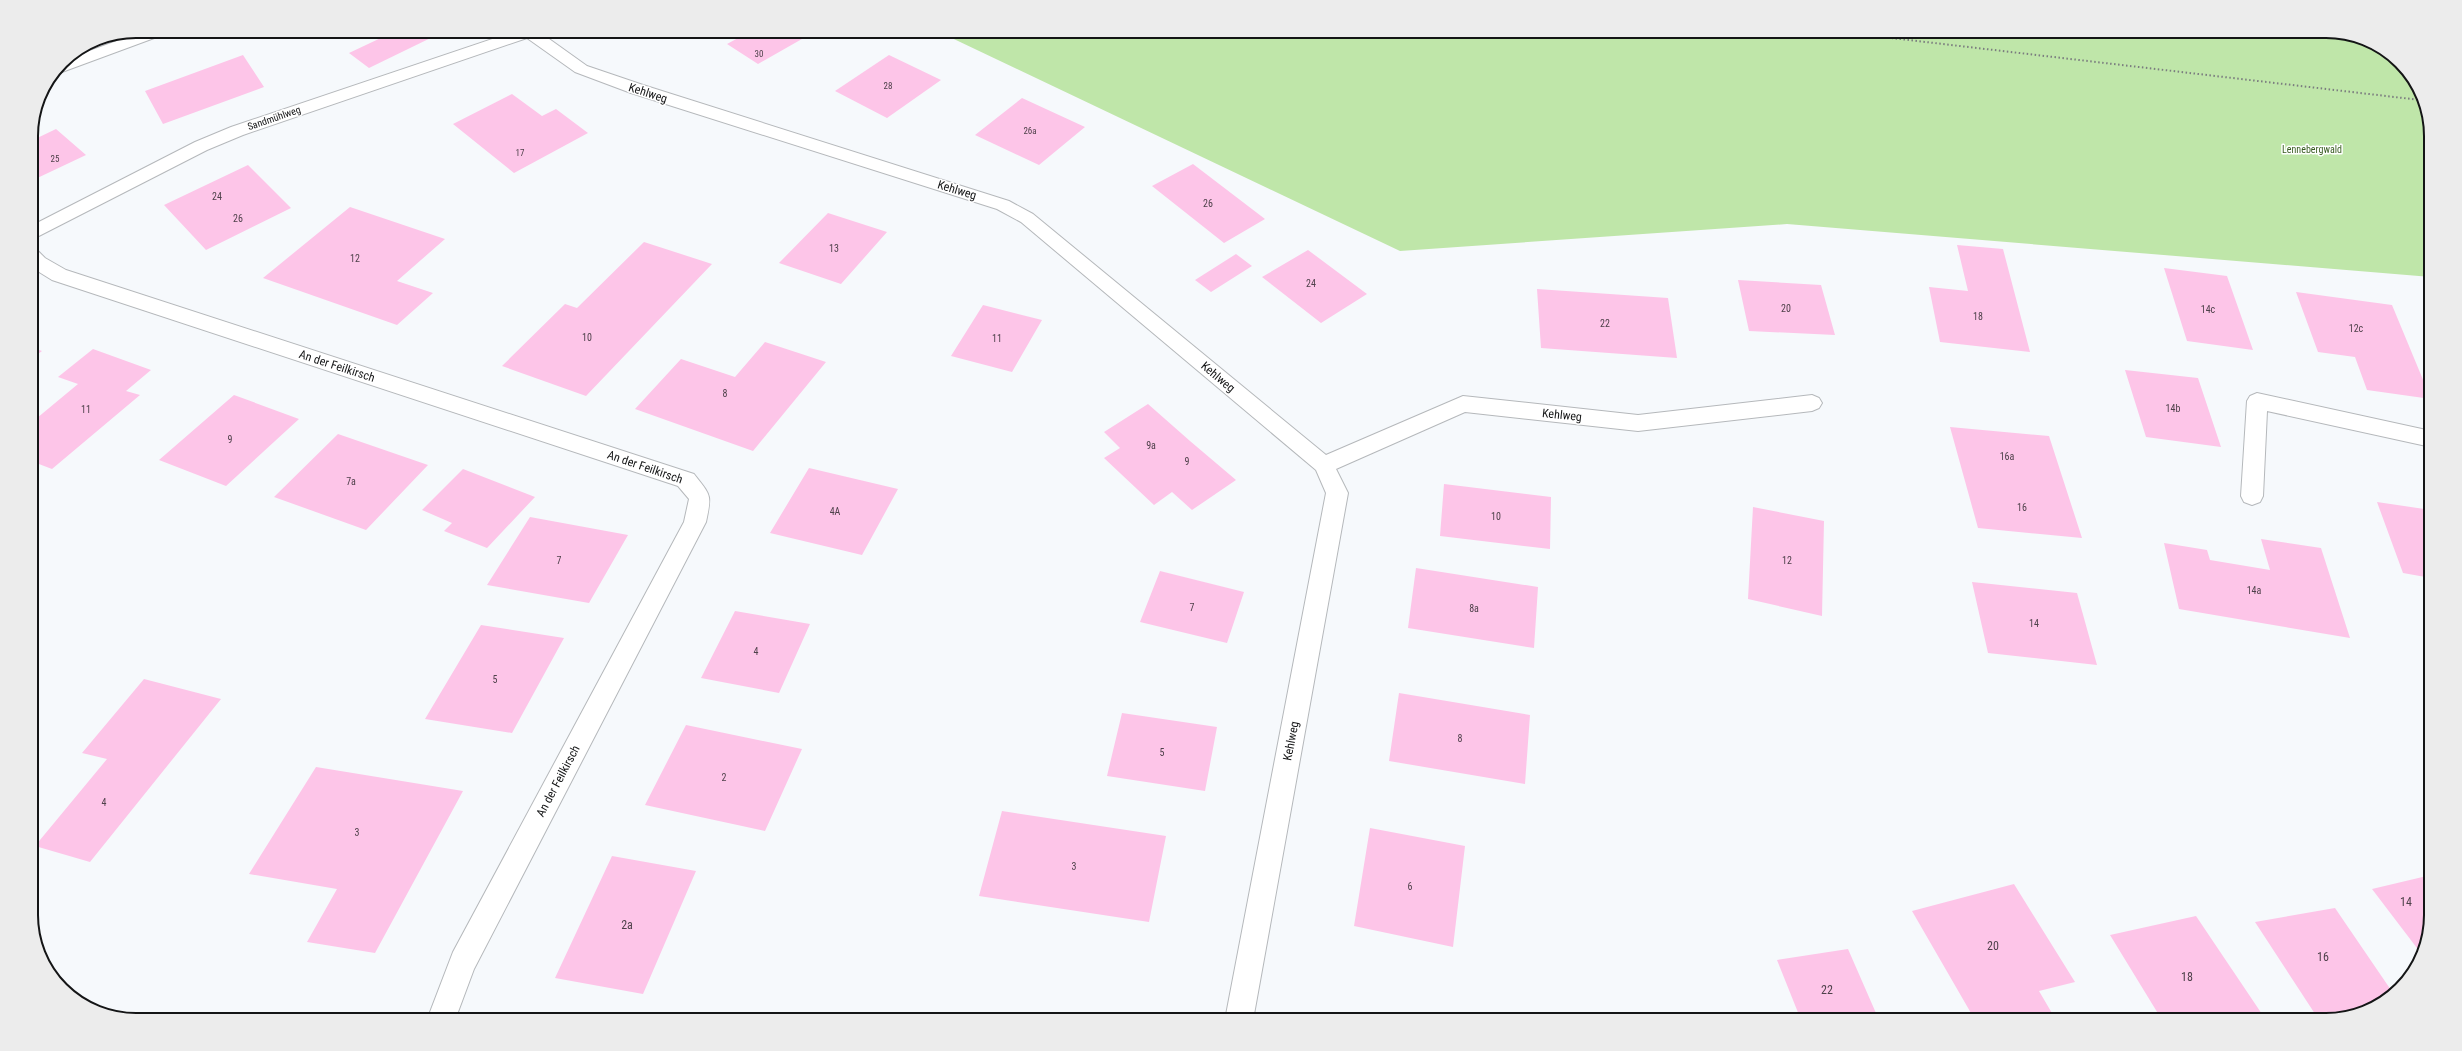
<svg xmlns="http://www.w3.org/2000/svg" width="2462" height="1051" font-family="'Roboto Condensed',sans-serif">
<rect width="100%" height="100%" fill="#f6f9fc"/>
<path fill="#bfe6a9" d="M937 31H2327L2366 39 2410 72 2431 129V277L1787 224 1400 251Z"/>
<path fill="#fdc5e8" d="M378 31H445L369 68 349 53 385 36Z
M751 31H816L758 64 727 44Z
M243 55 264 87 163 124 145 91Z
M889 55 941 80 887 118 835 91Z
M512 94 542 116 556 109 588 133 514 173 453 124Z
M1022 98 1085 127 1039 165 975 135Z
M56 129 86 155 31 181V141Z
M1193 164 1265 219 1224 243 1152 186Z
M248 165 291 208 206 250 164 205Z
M350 207 445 239 397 281 433 293 397 325 263 278Z
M828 213 887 232 841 284 779 263Z
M644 242 712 264 586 396 502 366 565 304 577 308Z
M1957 245 2003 249 2030 352 1940 342 1929 287 1968 291Z
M1308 250 1367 294 1321 323 1262 277Z
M1236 254 1252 266 1211 292 1195 280Z
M2164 268 2227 276 2253 350 2187 341Z
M1738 280 1821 285 1835 335 1749 331Z
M1537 289 1668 298 1677 358 1541 348Z
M2296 292 2392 305 2431 399 2367 390 2355 357 2318 352Z
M983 305 1042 320 1012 372 951 356Z
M765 342 826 362 753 451 635 409 681 359 735 377Z
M31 347 42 351 31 359Z
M93 349 151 370 126 391 140 395 52 469 31 461V423L78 384 58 377Z
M2125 370 2198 378 2221 447 2146 437Z
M234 395 299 419 226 486 159 460Z
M1148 404 1190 441 1236 480 1192 510 1172 492 1154 505 1104 458 1120 448 1104 432Z
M1950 427 2049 436 2082 538 1978 528Z
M338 434 428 465 366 530 274 497Z
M809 468 898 489 862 555 770 533Z
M463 469 535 497 487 548 444 531 452 523 422 510Z
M1444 484 1551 497 1550 549 1440 536Z
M2377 502 2431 510V578L2403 573Z
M1753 507 1824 521 1822 616 1748 599Z
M530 517 628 535 589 603 487 585Z
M2261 539 2321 548 2350 638 2179 609 2164 543 2207 550 2210 560 2270 570Z
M1416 568 1538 587 1534 648 1408 628Z
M1160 571 1244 592 1227 643 1140 622Z
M1972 582 2077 593 2097 665 1988 653Z
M735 611 810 624 779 693 701 678Z
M481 625 564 638 512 733 425 719Z
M144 679 221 699 90 862 35 846 107 759 82 753Z
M1399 693 1530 715 1525 784 1389 761Z
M1122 713 1217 727 1205 791 1107 776Z
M686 725 802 749 765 831 645 805Z
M316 767 463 791 375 953 307 942 337 889 249 874Z
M1002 811 1166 836 1149 922 979 896Z
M1370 828 1465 846 1453 947 1354 926Z
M612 856 696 871 643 994 555 978Z
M2431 875V916L2423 956 2372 889Z
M2014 884 2075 982 2039 991 2056 1020H1975L1912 911Z
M2335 908 2393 993 2385 1002 2319 1020 2255 922Z
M2196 916 2266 1020H2162L2110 935Z
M1848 949 1879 1020H1801L1777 960Z"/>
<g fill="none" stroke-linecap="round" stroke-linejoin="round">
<g stroke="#b5b8bb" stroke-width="2">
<path id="service" d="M144 31H167L165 34 62 72 53 73 62 61Z
M2257 393 2431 431V447L2267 411 2263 496 2260 502 2252 505 2244 502 2241 496 2247 401 2250 396Z"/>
</g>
<g stroke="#b5b8bb" stroke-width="2">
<path id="minor" d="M516 31H538L587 66 643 85 1009 201 1033 214 1326 455 1463 396 1638 415 1812 395 1819 398 1822 403 1819 408 1812 411 1638 431 1465 412 1336 469 1348 493 1253 1020H1225L1326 493 1316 470 1021 222 997 209 631 93 575 72 527 38 243 135 207 150 31 240V226L195 142 231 127Z
M31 249 38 251 45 258 66 270 694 474C711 496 712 494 706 522L474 969 455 1020H427L453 952 684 522 689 499 678 486 52 280 31 267Z"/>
</g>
<path stroke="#7b7d7f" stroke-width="2" stroke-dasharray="1.5 2.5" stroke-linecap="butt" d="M1832 31 2420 100"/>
<use href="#service" fill="#fff" fill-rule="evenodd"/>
<use href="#minor" fill="#fff" fill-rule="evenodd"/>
</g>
<g text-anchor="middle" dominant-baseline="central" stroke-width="3" stroke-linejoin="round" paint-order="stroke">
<g font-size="9" fill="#4e414a">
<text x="759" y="54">30</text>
<text x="888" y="86">28</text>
<text x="1030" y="131">26a</text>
<text x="520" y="153">17</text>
<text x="55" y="159">25</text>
</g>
<g font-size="10" fill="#141516" stroke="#fff">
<text transform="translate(274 118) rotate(-19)">Sandmühlweg</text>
</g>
<g font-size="10" fill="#385b20" stroke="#fff">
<text x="2312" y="149">Lennebergwald</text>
</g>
<g font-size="10" fill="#4e414a">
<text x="217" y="196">24</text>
<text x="1208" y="203">26</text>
<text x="238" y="218">26</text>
<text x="834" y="248">13</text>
<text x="355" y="258">12</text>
<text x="1311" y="283">24</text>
<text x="1786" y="308">20</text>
<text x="2208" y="309">14c</text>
<text x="1978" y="316">18</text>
<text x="1605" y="323">22</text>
<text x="2356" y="328">12c</text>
<text x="587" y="337">10</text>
<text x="997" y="338">11</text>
<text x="725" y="393">8</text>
<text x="2173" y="408">14b</text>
<text x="86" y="409">11</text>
<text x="230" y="439">9</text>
<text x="1151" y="445">9a</text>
<text x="2007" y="456">16a</text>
<text x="1187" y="461">9</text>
<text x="351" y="481">7a</text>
<text x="2022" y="507">16</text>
<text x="835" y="511">4A</text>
<text x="1496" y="516">10</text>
<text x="559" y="560">7</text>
<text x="1787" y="560">12</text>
<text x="2254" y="590">14a</text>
<text x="1192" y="607">7</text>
<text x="1474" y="608">8a</text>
<text x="2034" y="623">14</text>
<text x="756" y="651">4</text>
<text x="495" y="679">5</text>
<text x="1460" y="738">8</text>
<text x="1162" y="752">5</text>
<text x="724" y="777">2</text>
<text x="104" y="802">4</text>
<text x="357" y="832">3</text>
<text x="1074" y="866">3</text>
<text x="1410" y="886">6</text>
</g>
<g font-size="12" fill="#141516" stroke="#fff">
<text transform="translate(648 93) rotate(18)">Kehlweg</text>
<text transform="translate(957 190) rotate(17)">Kehlweg</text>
<text transform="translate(337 366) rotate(18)">An der Feilkirsch</text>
<text transform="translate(1218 377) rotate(40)">Kehlweg</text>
<text transform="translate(1562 415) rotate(6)">Kehlweg</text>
<text transform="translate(645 467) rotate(19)">An der Feilkirsch</text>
<text transform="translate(1291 741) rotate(-79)">Kehlweg</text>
<text transform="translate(558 781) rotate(-62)">An der Feilkirsch</text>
</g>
<g font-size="12" fill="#4e414a">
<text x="2406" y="902">14</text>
<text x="627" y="925">2a</text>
<text x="1993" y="946">20</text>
<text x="2323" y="957">16</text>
<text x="2187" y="977">18</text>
<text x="1827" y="990">22</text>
</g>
</g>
<path d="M0 0H2462V1051H0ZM136 38H2326A98 98 0 0 1 2424 136V915A98 98 0 0 1 2326 1013H136A98 98 0 0 1 38 915V136A98 98 0 0 1 136 38Z" fill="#ececec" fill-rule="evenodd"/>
<path fill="none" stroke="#141516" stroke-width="2" d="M136 38H2326A98 98 0 0 1 2424 136V915A98 98 0 0 1 2326 1013H136A98 98 0 0 1 38 915V136A98 98 0 0 1 136 38Z"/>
</svg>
